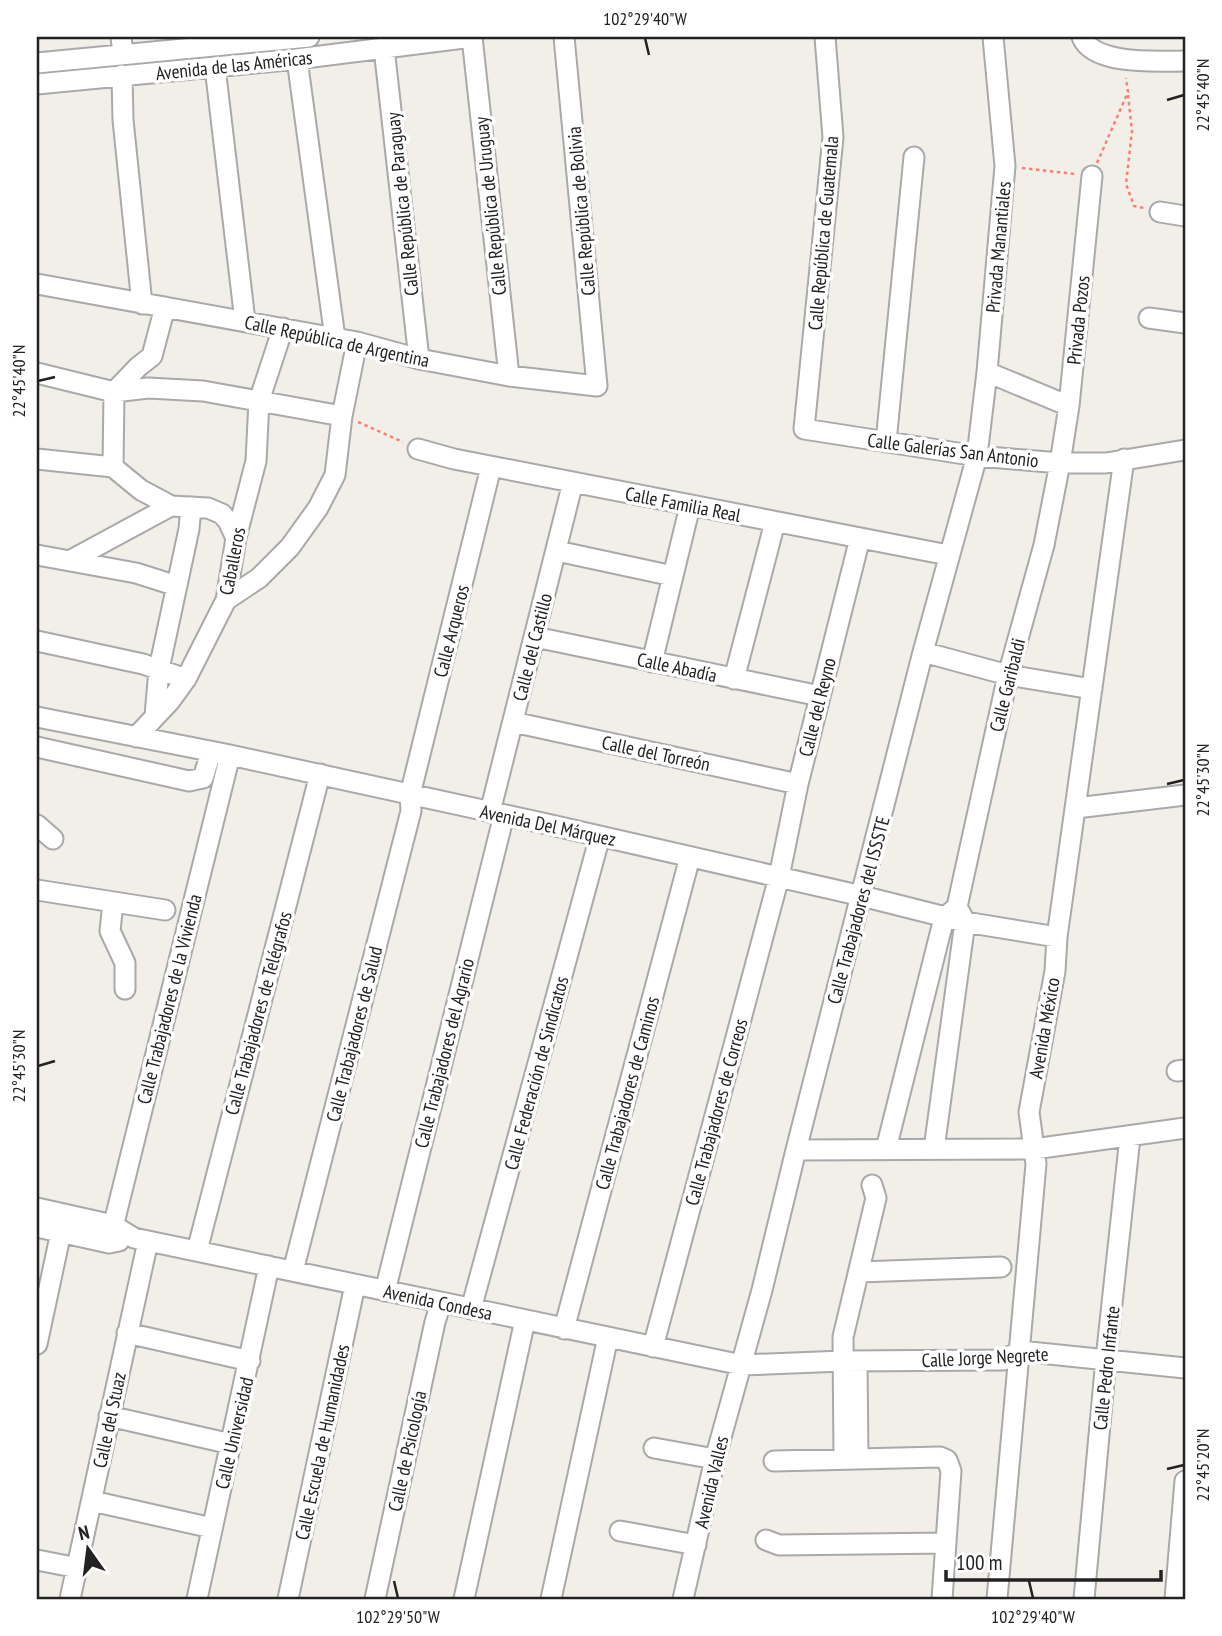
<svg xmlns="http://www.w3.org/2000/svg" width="1222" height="1636" font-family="'PT Sans Narrow',sans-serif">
<rect width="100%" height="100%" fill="#f2efe9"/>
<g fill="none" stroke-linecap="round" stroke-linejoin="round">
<g stroke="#a9a9a9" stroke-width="23">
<path id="minor" d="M121 37 123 54
M472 37 509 376
M825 37 833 137 804 429 977 456 1060 463H1106L1185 450
M1082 37C1094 66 1160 61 1185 61
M384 48 419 359
M297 59 335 338
M37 63 309 37
M215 67 245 321
M122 75 123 120 142 304
M37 84 297 59 472 37
M1160 212 1185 216
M37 284 357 342 419 359 509 376 597 386 564 37
M1149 318 1185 323
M987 372 1069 406
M37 373 114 392 148 388 203 391 342 416
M886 442 914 157
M418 449 454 459 948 555
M37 459 113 467 141 490 171 506 208 508 222 514 228 521 236 538
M113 467 114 392 138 367 152 356 165 307
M557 551 673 576
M37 555 136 573 177 586
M71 560 171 506
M226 600 259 578 290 547 318 508 335 475 342 416 357 342
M535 637 820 696
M37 641 143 664 186 679
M923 652 1008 675 1092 689
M652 662 690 506
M734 679 775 522
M155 716 159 669 189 529 191 507
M37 717 230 755 547 824 862 896 965 922 1057 937
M513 722 798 784
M136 737 170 701 186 679 226 600 236 538 256 461 259 401 283 328
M37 747 189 781 203 778 211 752
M1076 808 1185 795
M490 812 573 482
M37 825 53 839
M37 890 165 910
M113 902 110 931 125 963V989
M1177 1071 1185 1070
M886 1149 944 918 957 907 1008 675 1044 545 1060 463 1069 406 1092 176
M934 1149 965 922 960 912
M796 1150 1034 1149 1185 1128
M37 1208 113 1225 134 1238 148 1241 742 1365 843 1361 1003 1360 1020 1351 1185 1368
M37 1227 109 1243 119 1241
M109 1243 230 755
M197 1251 320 774
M293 1271 411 811 410 795 491 467
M859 1272 1001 1267
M385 1291 504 815
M471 1309 600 836
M564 1329 690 857
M127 1333 250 1361
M37 1344 61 1232
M653 1347 779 877 798 784 860 538
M857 1361 858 1459
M109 1416 231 1444
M654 1448 715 1459
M844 1459 843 1337 876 1198 872 1185
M774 1461 940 1457 947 1460 951 1471 942 1599
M92 1501 212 1528
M620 1531 696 1545
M766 1540 779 1545 946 1543
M37 1560 78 1568
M70 1599 148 1241
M197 1599 269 1266
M288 1599 355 1285
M375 1599 435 1322 441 1303
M464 1599 525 1320
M551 1599 608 1337
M683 1599 715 1459 762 1290 796 1150 923 652 977 456 987 372 1005 166 993 37
M997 1599 1036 1164 1029 1112 1055 971 1057 937 1124 459
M1084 1599 1106 1359 1130 1137
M1175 1599 1185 1481"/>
</g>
<path stroke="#fa8072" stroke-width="2.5" stroke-dasharray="3.5 3.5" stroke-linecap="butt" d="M1128 95 1132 131 1126 184 1134 206 1144 208
M1097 163 1128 92 1126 78
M1022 168 1075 174
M358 422 403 442"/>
<use href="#minor" stroke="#fff" stroke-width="19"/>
</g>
<path fill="none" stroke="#222" stroke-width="2.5" d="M645 38 649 55M1167 100 1184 95M38 381 55 377M1167 784 1184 780M38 1066 55 1061M1167 1469 1184 1465M394 1581 398 1598M1029 1581 1033 1598"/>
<g text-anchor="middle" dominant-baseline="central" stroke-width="7" stroke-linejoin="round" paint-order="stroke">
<g font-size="19" fill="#222" stroke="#fff">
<text transform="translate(234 65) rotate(-6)">Avenida de las Américas</text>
<text transform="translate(402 204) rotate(-96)">Calle República de Paraguay</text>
<text transform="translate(490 206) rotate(-96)">Calle República de Uruguay</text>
<text transform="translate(581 211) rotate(-95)">Calle República de Bolivia</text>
<text transform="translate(823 233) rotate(-85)">Calle República de Guatemala</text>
<text transform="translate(998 247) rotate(-85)">Privada Manantiales</text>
<text transform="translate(1078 320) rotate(-84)">Privada Pozos</text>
<text transform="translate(337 341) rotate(12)">Calle República de Argentina</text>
<text transform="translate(953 450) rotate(7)">Calle Galerías San Antonio</text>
<text transform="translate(683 504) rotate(11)">Calle Familia Real</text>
<text transform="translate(232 561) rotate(-79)">Caballeros</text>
<text transform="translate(451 631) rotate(-76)">Calle Arqueros</text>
<text transform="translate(532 647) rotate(-76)">Calle del Castillo</text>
<text transform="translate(677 667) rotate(12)">Calle Abadía</text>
<text transform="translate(1007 685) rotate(-76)">Calle Garibaldi</text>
<text transform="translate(817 707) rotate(-76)">Calle del Reyno</text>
<text transform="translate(656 753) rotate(12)">Calle del Torreón</text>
<text transform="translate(548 825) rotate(12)">Avenida Del Márquez</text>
<text transform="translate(858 910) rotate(-75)">Calle Trabajadores del ISSSTE</text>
<text transform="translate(169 999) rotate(-76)">Calle Trabajadores de la Vivienda</text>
<text transform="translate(258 1013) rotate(-75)">Calle Trabajadores de Telégrafos</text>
<text transform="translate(1044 1028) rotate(-80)">Avenida México</text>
<text transform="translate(354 1034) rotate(-76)">Calle Trabajadores de Salud</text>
<text transform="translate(444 1053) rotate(-76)">Calle Trabajadores del Agrario</text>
<text transform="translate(536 1073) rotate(-75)">Calle Federación de Sindicatos</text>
<text transform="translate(627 1093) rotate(-75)">Calle Trabajadores de Caminos</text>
<text transform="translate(716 1112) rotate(-75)">Calle Trabajadores de Correos</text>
<text transform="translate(438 1302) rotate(12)">Avenida Condesa</text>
<text transform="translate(985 1357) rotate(-3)">Calle Jorge Negrete</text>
<text transform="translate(1106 1368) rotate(-84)">Calle Pedro Infante</text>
<text transform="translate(109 1420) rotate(-78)">Calle del Stuaz</text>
<text transform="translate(234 1433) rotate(-77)">Calle Universidad</text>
<text transform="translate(322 1442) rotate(-78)">Calle Escuela de Humanidades</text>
<text transform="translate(407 1451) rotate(-78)">Calle de Psicología</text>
<text transform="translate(711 1482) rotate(-77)">Avenida Valles</text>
</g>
</g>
<rect width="1222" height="1636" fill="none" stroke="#ffffff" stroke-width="77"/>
<g transform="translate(88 1549) rotate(346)" stroke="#ffffff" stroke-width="5" paint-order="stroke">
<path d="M0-5L12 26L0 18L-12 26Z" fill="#222222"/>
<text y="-10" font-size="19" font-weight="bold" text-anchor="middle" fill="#222222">N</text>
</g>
<path d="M946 1570v10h215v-10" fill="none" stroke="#222222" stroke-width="3.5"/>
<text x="956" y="1570" font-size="21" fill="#222222" stroke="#ffffff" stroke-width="5" paint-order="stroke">100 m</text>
<rect x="38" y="38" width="1146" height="1560" fill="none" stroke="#222" stroke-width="2.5"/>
<g font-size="18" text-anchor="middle" fill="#222">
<text x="645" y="25">102°29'40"W</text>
<text transform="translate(1203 95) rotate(-90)" y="6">22°45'40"N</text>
<text transform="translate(19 381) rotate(-90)" y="6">22°45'40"N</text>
<text transform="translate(1203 780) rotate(-90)" y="6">22°45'30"N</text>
<text transform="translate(19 1066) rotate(-90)" y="6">22°45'30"N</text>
<text transform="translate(1203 1465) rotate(-90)" y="6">22°45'20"N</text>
<text x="398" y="1623">102°29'50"W</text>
<text x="1033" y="1623">102°29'40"W</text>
</g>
</svg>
